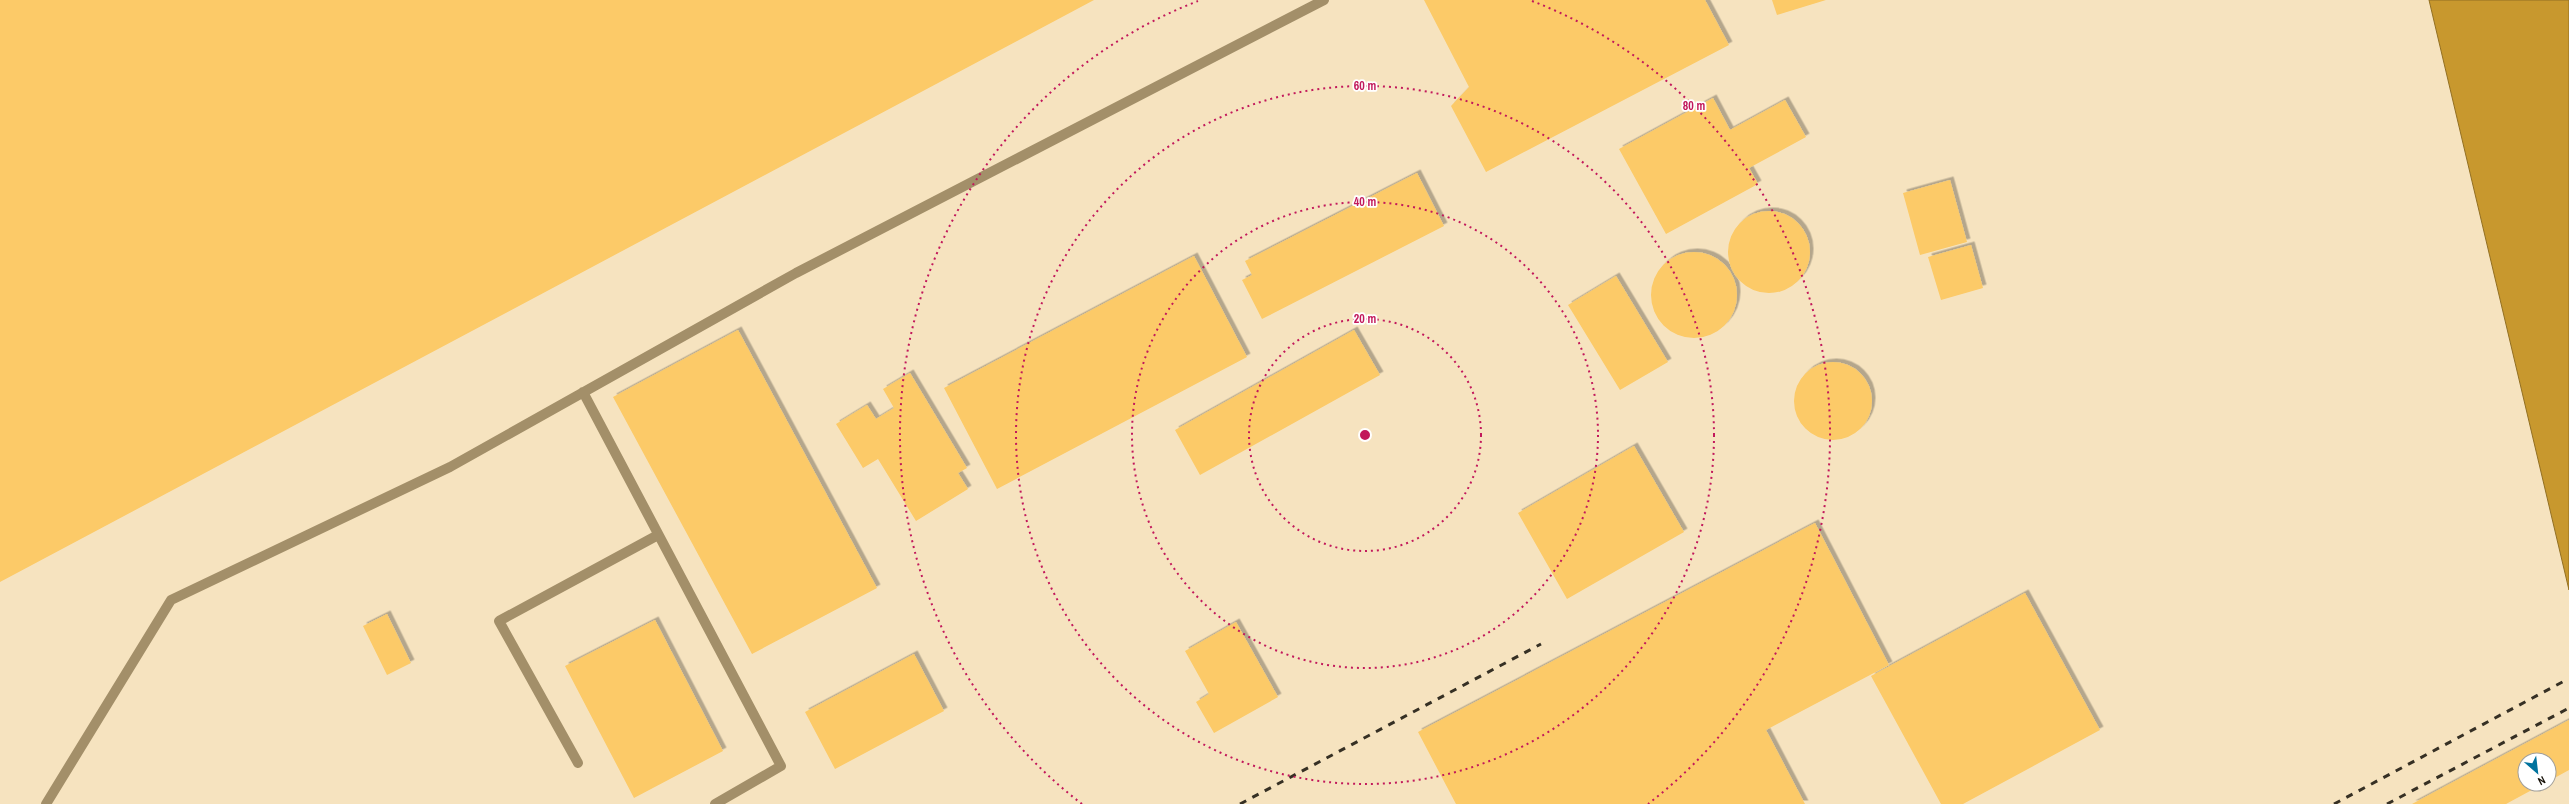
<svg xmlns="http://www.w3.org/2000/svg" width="2569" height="804" font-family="'Archivo Narrow',sans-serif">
<defs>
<filter id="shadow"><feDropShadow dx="3.5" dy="-3.5" stdDeviation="0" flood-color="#0004"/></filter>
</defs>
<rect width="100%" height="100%" fill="#faebcf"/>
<path fill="#f6e3bf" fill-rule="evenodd" d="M0 0H2429L2569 590V804H0ZM2525 760H2549V784H2525Z"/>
<path fill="#c8982e" stroke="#926f22" d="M2429 0H2569V590Z"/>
<path fill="#fcca67" filter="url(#shadow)" d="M0 0H1094L0 582Z
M1424 0H1705L1729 45 1486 172 1451 106 1469 87Z
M1772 0H1826L1777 15Z
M1713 98 1730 130 1785 100 1806 137 1749 168 1758 184 1666 234 1619 149Z
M1417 173 1444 226 1262 319 1242 280 1252 275 1245 261Z
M1950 180 1967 242 1920 255 1903 193Z
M1728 252a41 41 0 1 1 82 0a41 41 0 1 1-82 0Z
M1971 245 1983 288 1941 300 1928 257Z
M1651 295a43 43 0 1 1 86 0a43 43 0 1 1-86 0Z
M1194 256 1247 357 997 489 944 388Z
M1616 276 1668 362 1620 390 1568 305Z
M738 330 877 588 752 654 613 397Z
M1354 330 1380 375 1200 475 1175 430Z
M1794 401a39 39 0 1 1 78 0a39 39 0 1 1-78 0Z
M910 373 967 468 958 473 968 489 916 521 878 459 863 468 836 424 867 405 876 419 894 408 883 389Z
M1634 446 1684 532 1567 599 1518 513Z
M1815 523 1889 665 1766 730 1805 804H1456L1418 732Z
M2025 593 2100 730 1963 804H1941L1871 676Z
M387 614 411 663 387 675 363 626Z
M655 620 723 751 634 798 565 666Z
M1236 622 1278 697 1214 733 1196 702 1209 694 1185 651Z
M914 654 944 711 835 769 805 712Z
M2569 720V770L2549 781V760H2525V784H2543L2506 804H2412Z"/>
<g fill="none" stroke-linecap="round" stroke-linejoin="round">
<path stroke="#a38f69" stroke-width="10" d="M583 392 781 766 715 804
M578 763 499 621 658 535
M46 804 171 600 450 467 796 273 1324 0"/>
<path stroke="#363024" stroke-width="3" stroke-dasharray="7 7" stroke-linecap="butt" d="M1240 804 1541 644
M2334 804 2568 679
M2387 804 2569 708"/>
</g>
<g fill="none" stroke="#c2185b" stroke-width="2" stroke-dasharray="2 4">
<circle cx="1365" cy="435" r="116"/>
<circle cx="1365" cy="435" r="233"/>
<circle cx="1365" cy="435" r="349"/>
<path d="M1082 804A465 465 0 0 1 1198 1M1532 1A465 465 0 0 1 1648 804"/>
</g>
<circle cx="1365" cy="435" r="6" fill="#c2185b" stroke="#fff" stroke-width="2"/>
<g font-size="12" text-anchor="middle" font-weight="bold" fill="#c2185b" stroke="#fff" stroke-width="3.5" stroke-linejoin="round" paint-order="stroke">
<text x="1365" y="90">60 m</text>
<text x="1694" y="110">80 m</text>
<text x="1365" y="206">40 m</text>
<text x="1365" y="323">20 m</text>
</g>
<g transform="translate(2537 772) rotate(152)"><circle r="19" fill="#ffffff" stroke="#a19f9b"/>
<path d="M0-3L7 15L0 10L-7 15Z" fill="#00739e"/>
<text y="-6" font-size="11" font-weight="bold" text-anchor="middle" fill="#140f06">N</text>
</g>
</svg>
